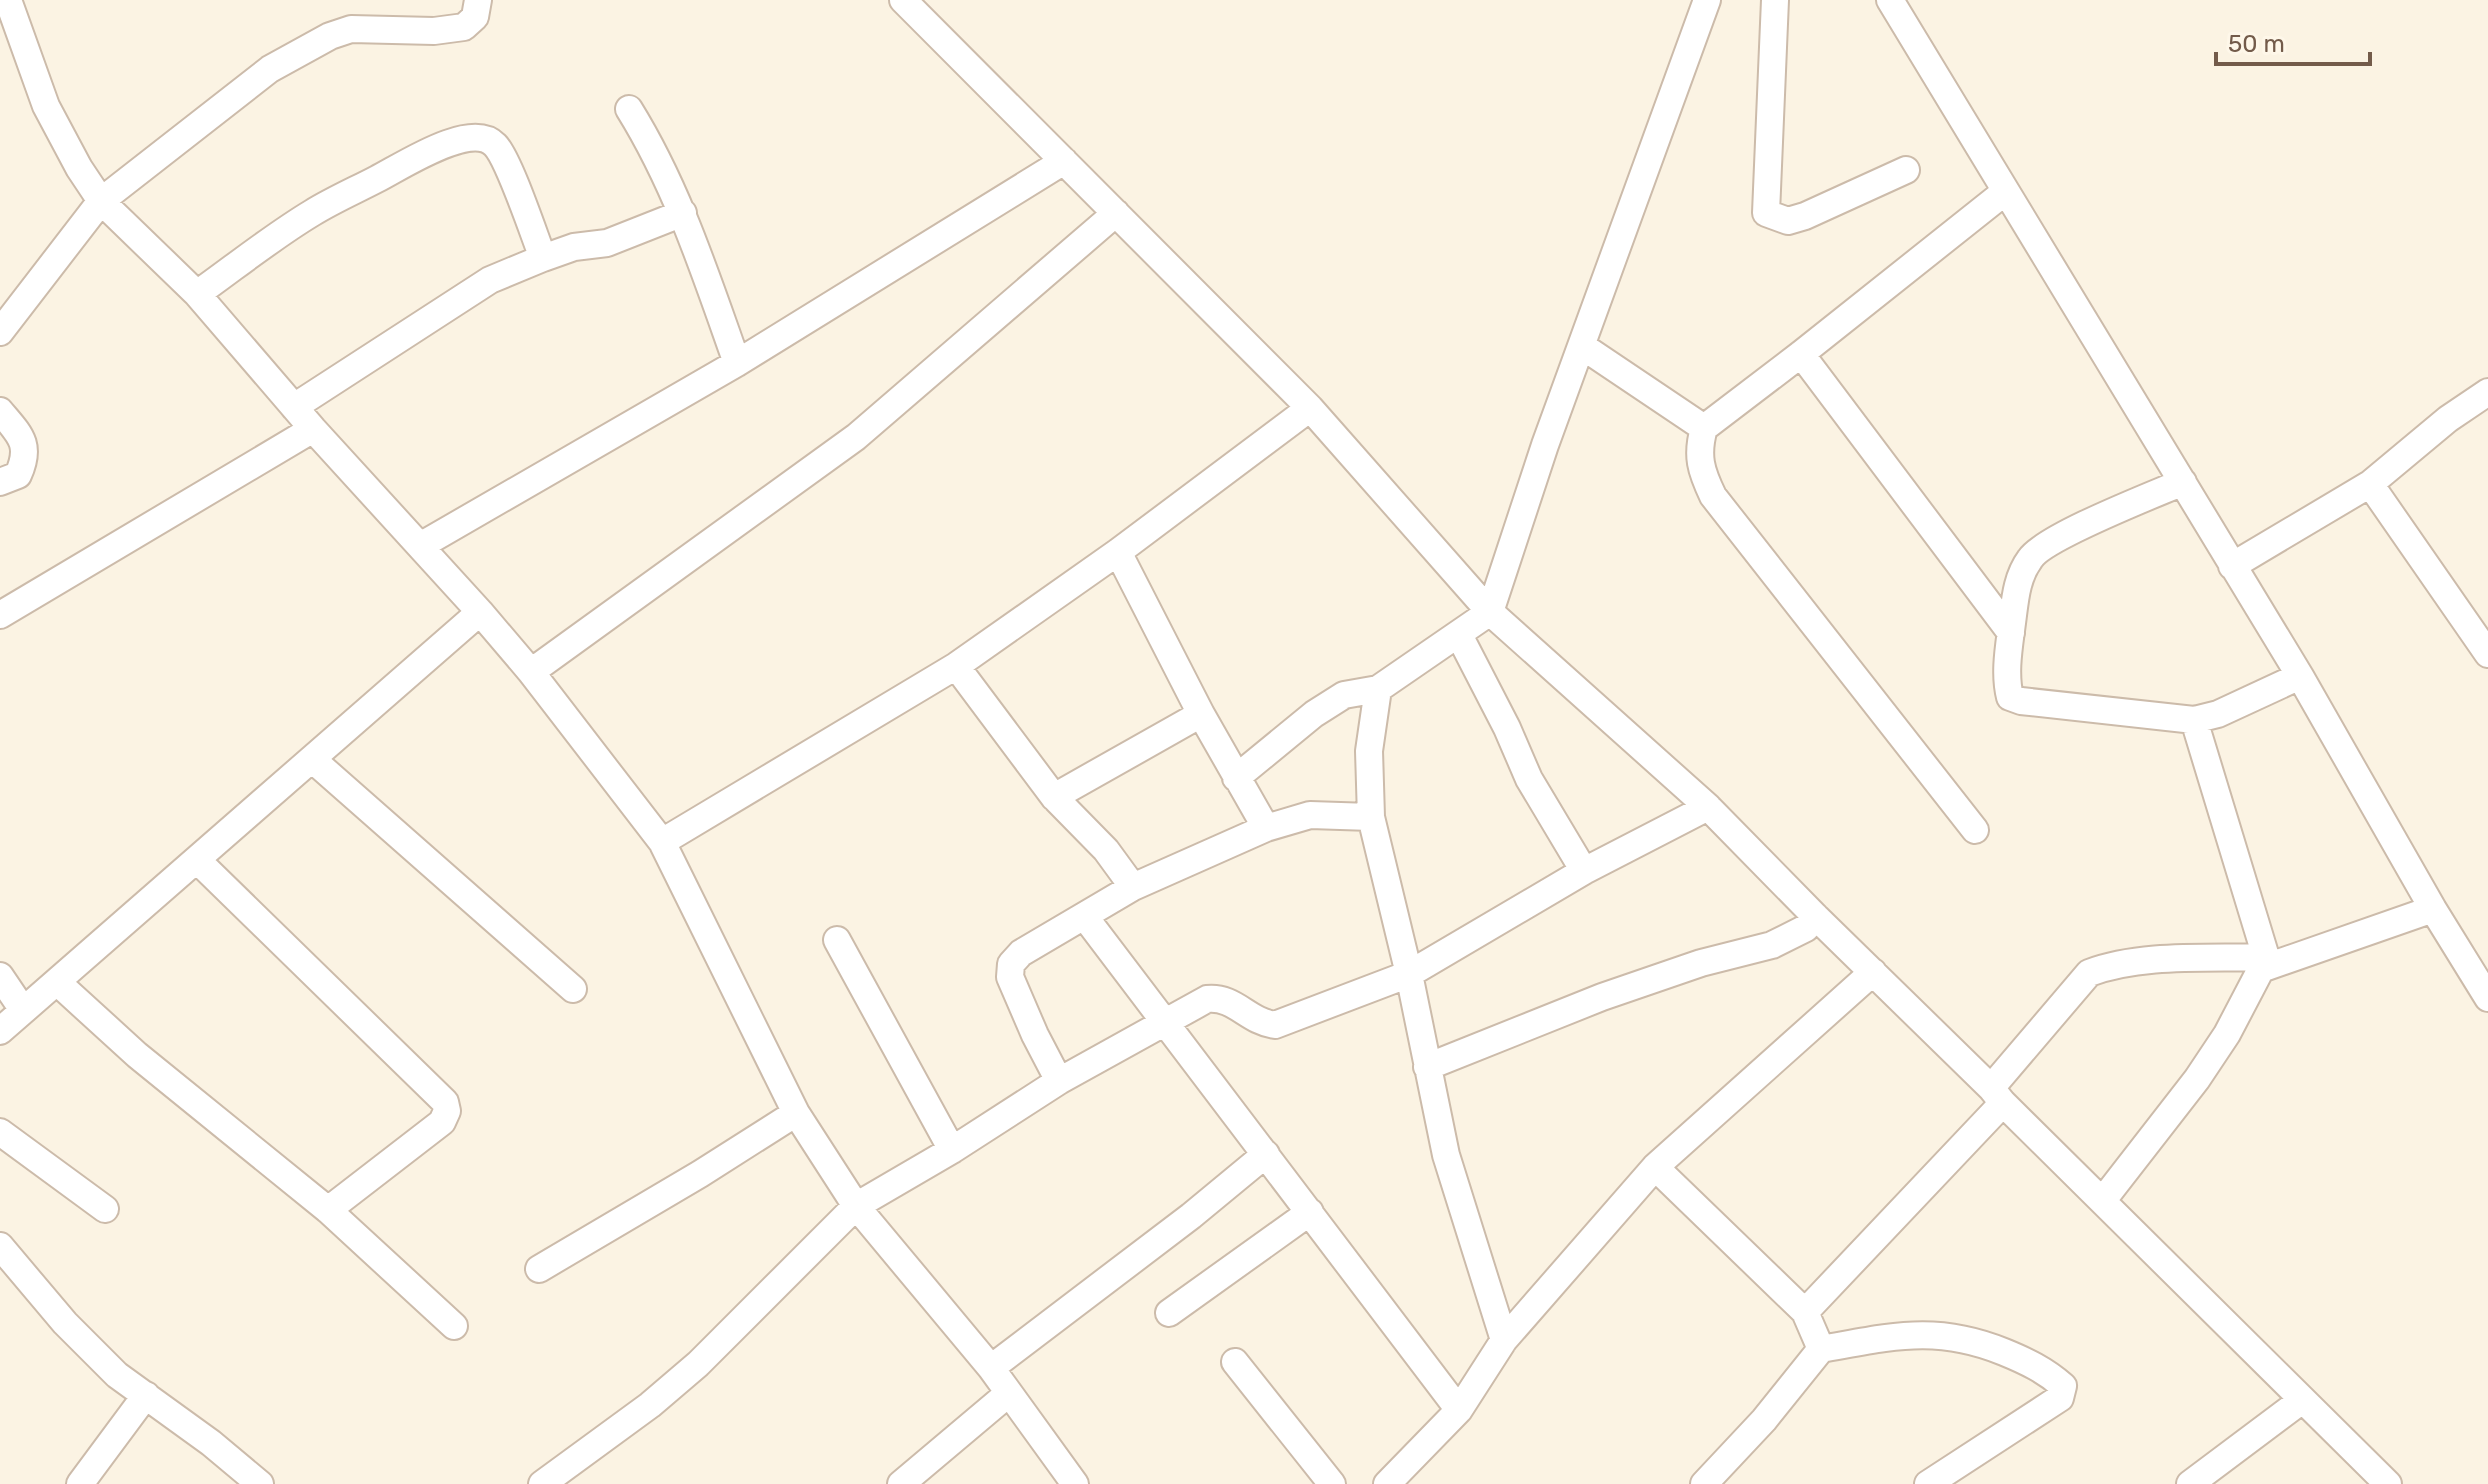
<svg xmlns="http://www.w3.org/2000/svg" width="2488" height="1484" font-family="Rubik,sans-serif">
<rect width="100%" height="100%" fill="#fbf3e3"/>
<g fill="none" stroke-linecap="round" stroke-linejoin="round">
<g stroke="#cba" stroke-width="30">
<path id="minor" d="M8 0 46 106 79 168 101 201 197 294 313 429 480 612 531 672 662 842 796 1113 856 1206 991 1368 1075 1484
M903 0 1310 408 1490 612 1708 807 1815 916 1991 1088 2003 1103 2388 1484
M1775 0 1766 213 1788 221 1805 216 1906 170
M1890 0 2300 676 2433 909 2488 998
M629 109C678 188 706 276 737 363
M197 294C235 267 272 237 312 213 333 200 356 190 377 179 401 167 471 120 495 145 509 159 534 235 543 258
M0 332 101 201 270 69 330 36 351 29 434 31 464 27 475 17 478 0
M1582 346 1704 428
M1801 354 2011 633
M294 407 490 280 543 258 574 247 607 243 683 213
M0 411C20 435 32 444 18 475L0 482
M2183 482C2153 495 2044 537 2030 559 2016 578 2015 601 2012 623 2009 647 2004 673 2010 697L2021 701 2194 720 2218 714 2300 676
M2370 484 2488 654
M420 546 737 363 1064 161
M1118 552 1201 714 1266 828
M2232 566 2370 484 2448 419 2488 392
M0 615 313 429
M1459 635 1507 728 1529 779 1584 871
M956 666 1054 797 1106 850 1133 887
M531 672 856 437 1116 213
M2194 720 2266 957 2261 969
M313 760 573 989
M1236 778 1314 714 1344 695 1378 689
M1054 797 1201 714
M1975 830 1713 496C1701 471 1696 456 1704 428L1801 354 2006 191
M662 842 956 666 1118 552 1310 408
M197 860 445 1102 447 1111 442 1122 328 1210
M1085 917 1459 1410
M837 940 952 1150
M0 976 23 1010
M57 982 137 1055 328 1210 454 1326
M0 1031 480 612
M1427 1067 1602 997 1701 963 1772 945 1806 928 1815 916
M1059 1081 1035 1035 1010 977 1011 964 1021 953 1133 887 1266 828 1310 815 1371 817
M1991 1088 2089 973C2142 953 2210 959 2266 957
M0 1132 105 1209
M1655 1167 1805 1312 1821 1349
M2103 1200 2197 1079 2227 1034 2261 969 2433 909
M0 1246 65 1323 117 1375 211 1443 260 1484
M539 1269 700 1174 796 1113
M1805 1312 2003 1103
M1169 1313 1310 1212
M1504 1340 1446 1155 1409 974 1371 817 1369 751 1378 689 1490 612 1545 445 1707 0
M1235 1362 1332 1484
M991 1368 1191 1216 1266 1154
M80 1484 146 1395
M542 1484 650 1405 698 1364 856 1206 952 1150 1059 1081 1207 999C1235 996 1247 1021 1275 1025L1409 974 1584 871 1708 807
M901 1484 1009 1393
M1387 1484 1459 1410 1504 1340 1655 1167 1873 972
M1704 1484 1764 1420 1821 1349C1891 1337 1935 1324 2004 1352 2026 1361 2045 1370 2063 1386L2060 1398 1928 1484
M2190 1484 2302 1400"/>
</g>
<use href="#minor" stroke="#fff" stroke-width="26"/>
</g>
<path d="M2216 52v12h154v-12" fill="none" stroke="#735b4a" stroke-width="4"/>
<text x="2228" y="52" font-size="24" fill="#735b4a" stroke="#fef7e9" stroke-width="6" paint-order="stroke">50 m</text>
</svg>
